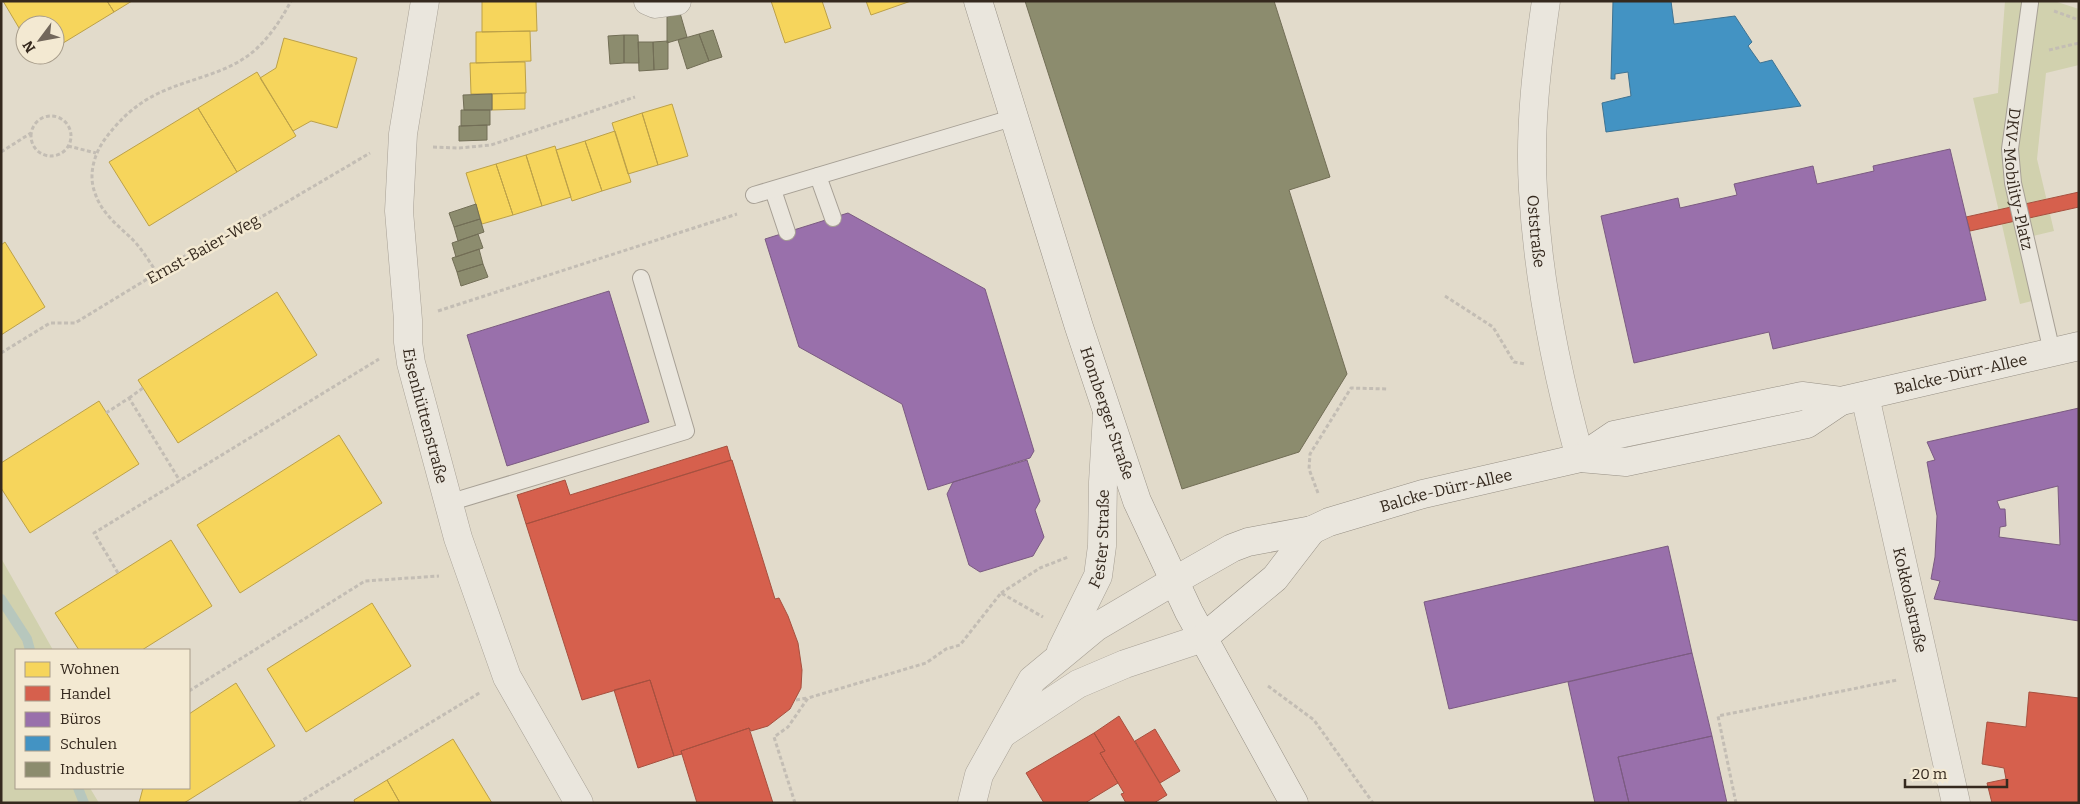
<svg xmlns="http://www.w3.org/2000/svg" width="2080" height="804" font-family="Bitter,serif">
<rect width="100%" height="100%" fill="#e2dbcb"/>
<path fill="#d1d1ae" d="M2005 1H2054L2079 9V65L2046 73 2037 159 2054 231 2033 236 2048 297 2020 304 1973 98 1998 93Z
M1 558 53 650H16V788H90L99 803H1Z"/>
<path fill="#f6d55c" stroke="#bca149" d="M3 1H107L114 12 55 48V25H25V38Z
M107 1H132L114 12Z
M482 1H536L537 31 482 32Z
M771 1H822L831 28 785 43Z
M866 1H911L871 15Z
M530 31 531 61 476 63V32Z
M284 38 357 58 337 128 311 121 293 131 260 78 276 68Z
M525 62 526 93 471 94 470 63Z
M257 72 296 136 237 172 198 108Z
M525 93V109L492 110V94Z
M672 104 688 156 658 165 642 113Z
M198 108 237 172 149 226 109 162Z
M642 113 658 165 628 174 612 123Z
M615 131 631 182 602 191 585 141Z
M585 141 602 191 572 201 556 150Z
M555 146 571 197 542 206 526 155Z
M526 155 542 206 513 215 496 164Z
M496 164 513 215 482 224 466 173Z
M5 242 45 307 1 335V245Z
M277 292 317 355 178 443 138 380Z
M99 401 139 464 30 533 1 488V463Z
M339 435 382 503 240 593 197 525Z
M171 540 212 606 142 650H79L55 613Z
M372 603 411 666 306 732 267 669Z
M236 683 275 746 184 803H139L143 788H189V714Z
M453 739 492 803H400L387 780Z
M387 780 400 803H355L354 800Z"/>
<path fill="#d6604d" stroke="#a6503f" d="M2079 192V207L1970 231 1966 217Z
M727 446 731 460 526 524 517 495 565 480 570 495Z
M732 460 775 599 779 598 788 616 798 643 802 670 801 688 790 709 768 726 751 731 749 728 681 751 682 754 674 756 650 680 582 700 526 524Z
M650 680 674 756 638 768 614 690Z
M2029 692 2079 698V803H1992L1987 783 2006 779 2004 768 1982 764 1987 722 2026 727Z
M1119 716 1167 795 1154 803H1126L1121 794 1124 793 1100 753 1105 751 1094 733Z
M749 728 773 803H697L681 751Z
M1155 729 1180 771 1160 783 1135 741Z
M1094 733 1105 751 1100 753 1118 783 1085 803H1044L1026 773Z"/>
<path fill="#9970ab" stroke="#7b5b81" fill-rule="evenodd" d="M1950 149 1986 300 1773 349 1769 332 1634 363 1601 216 1678 198 1680 208 1737 195 1734 184 1813 166 1817 184 1874 171 1873 166Z
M848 213 985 289 1034 451 1030 458 928 490 902 404 799 347 765 239Z
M609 291 649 422 507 466 467 335Z
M2079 408V621L1934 599 1940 581 1931 579 1935 557 1937 516 1927 462 1935 460 1927 442ZM2058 486 2060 545 1999 537 2000 527 2006 526 2005 509H2000L1997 501Z
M1027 460 1040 501 1035 510 1044 537 1033 556 980 572 969 565 947 494 953 482Z
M1668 546 1692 653 1449 709 1424 602Z
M1692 653 1712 736 1618 757 1629 803H1595L1568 682Z
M1712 736 1727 803H1629L1618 757Z"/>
<path fill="#4393c3" stroke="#3f7392" d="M1613 1H1671L1674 24 1735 16 1752 42 1748 46 1760 63 1772 60 1801 106 1606 132 1602 103 1631 96 1628 72 1615 74V79H1611Z"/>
<path fill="#8c8c6e" stroke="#726e56" d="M1025 1H1274L1330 177 1289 190 1347 374 1299 452 1182 489Z
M680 13 687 37 667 43V17Z
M713 30 722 57 709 61 699 34Z
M699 34 709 61 687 69 678 40Z
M624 35V63L610 64 608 36Z
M624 35H638L639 63H624Z
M668 41V69L654 70 653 42Z
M638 42H653L654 70 639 71Z
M492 94V110H464L463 95Z
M461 110H490V125L461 126Z
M487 125V140L459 141V126Z
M476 204 480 219 454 227 449 213Z
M480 219 484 232 458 241 454 227Z
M478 234 483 248 456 257 452 243Z
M479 249 483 264 457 272 452 258Z
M483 264 488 277 461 286 457 272Z"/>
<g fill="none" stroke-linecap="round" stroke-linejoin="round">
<path stroke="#b7c7bd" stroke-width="10" d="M1 599 27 639 30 650
M78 788 84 803"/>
<g stroke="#a7a095" stroke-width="18">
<g id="lane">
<path id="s1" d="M2030 3 2010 149 2013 183 2052 352"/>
<path d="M818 176 833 218"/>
<path d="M773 190 787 232"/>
<path d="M754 195 1012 118"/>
<path d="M448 503 686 431 641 278"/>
</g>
</g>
<g stroke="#a7a095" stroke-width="29">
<g id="street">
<path id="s2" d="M425 1 403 134 399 211 408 320V342L411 363 458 538 507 677 579 803"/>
<path d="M648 1 655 4 677 1"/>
<path id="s3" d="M1546 1C1537 63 1529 128 1533 190 1538 281 1556 370 1580 458"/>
<path id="s4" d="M1865 396 1956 803"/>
<path id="s5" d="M1061 651 1098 576 1102 546 1103 482 1107 414"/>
<path d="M1005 732 1078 684 1125 664 1203 638"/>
<path d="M972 803 979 775 1032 680 1096 627 1174 581"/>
</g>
</g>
<g stroke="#979085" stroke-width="29">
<g id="secondary">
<path id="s6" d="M978 1 1079 327 1137 501 1189 612 1294 803"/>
<path id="s7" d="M1580 458 1614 435 1802 396 1841 401 2079 346"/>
<path id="s8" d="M1174 581 1232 548 1248 542 1312 530 1329 522 1423 494 1580 458 1626 462 1807 424 1841 401"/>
<path d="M1203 638 1275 578 1312 530"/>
</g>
</g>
<path stroke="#c3bdb4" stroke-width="3" stroke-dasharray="4 2.5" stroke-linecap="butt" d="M2054 11 2079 20
M2049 50 2079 43
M31 136a20 20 0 1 1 40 0a20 20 0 1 1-40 0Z
M68 146 96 153
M433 147 459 148 491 145 635 97
M1 152 31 133
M157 273C149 261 140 246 130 237 116 224 101 212 95 193 88 175 94 154 105 139 119 120 137 103 159 93 190 78 228 74 255 50 270 37 282 18 291 1
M1445 296 1493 327 1514 362 1525 364
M438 311 737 214
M1 353 50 323H75L190 253 212 246 370 153
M129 398 143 388
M106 413 129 398 180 481
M1318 493 1309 469 1310 454 1351 388 1387 389
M118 573 94 533 379 359
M1001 593 1040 568 1068 557
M1268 686 1314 720 1373 803
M189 691 365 581 439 576
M796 700 807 698
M298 803 481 692
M795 803 774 737 788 727 808 698 926 663 946 649 960 645 1001 593 1043 617
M1736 803 1718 716 1897 680"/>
<use href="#lane" stroke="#eae6dd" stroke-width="16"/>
<use href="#street" stroke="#eae6dd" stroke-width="28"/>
<use href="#secondary" stroke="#eae6dd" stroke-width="28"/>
</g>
<g text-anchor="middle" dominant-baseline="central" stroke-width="5" stroke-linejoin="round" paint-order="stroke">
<g font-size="16" fill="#35291e" stroke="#f3e9d2">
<text stroke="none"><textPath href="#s1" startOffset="178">DKV-Mobility-Platz</textPath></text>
<text stroke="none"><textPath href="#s3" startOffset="231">Oststraße</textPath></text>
<text transform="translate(203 249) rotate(-29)">Ernst-Baier-Weg</text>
<text stroke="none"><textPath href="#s7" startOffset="395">Balcke-Dürr-Allee</textPath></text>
<text stroke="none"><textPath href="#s6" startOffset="432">Homberger Straße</textPath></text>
<text stroke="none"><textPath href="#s2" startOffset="419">Eisenhüttenstraße</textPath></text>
<text stroke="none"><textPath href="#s8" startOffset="289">Balcke-Dürr-Allee</textPath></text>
<text stroke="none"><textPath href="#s5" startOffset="121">Fester Straße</textPath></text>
<text stroke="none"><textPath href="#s4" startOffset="209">Kokkolastraße</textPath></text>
</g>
</g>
<rect width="2080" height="804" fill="none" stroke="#35291e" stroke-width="5"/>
<rect x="15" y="649" width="175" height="140" fill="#f3e9d2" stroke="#a79c8a"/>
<rect x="25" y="662" width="25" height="15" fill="#f6d55c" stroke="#a79c8a"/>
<text x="60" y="674" font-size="15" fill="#35291e">Wohnen</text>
<rect x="25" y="686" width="25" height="15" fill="#d6604d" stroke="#a79c8a"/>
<text x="60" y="699" font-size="15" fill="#35291e">Handel</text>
<rect x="25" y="712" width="25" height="15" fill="#9970ab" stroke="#a79c8a"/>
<text x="60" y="724" font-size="15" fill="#35291e">Büros</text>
<rect x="25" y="736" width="25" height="15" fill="#4393c3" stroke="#a79c8a"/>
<text x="60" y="749" font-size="15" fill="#35291e">Schulen</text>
<rect x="25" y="762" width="25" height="15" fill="#8c8c6e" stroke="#a79c8a"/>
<text x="60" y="774" font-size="15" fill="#35291e">Industrie</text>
<g transform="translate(40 40) rotate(238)"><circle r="24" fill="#f3e9d2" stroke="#a79c8a"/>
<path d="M0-4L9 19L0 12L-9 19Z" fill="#72675b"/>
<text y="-8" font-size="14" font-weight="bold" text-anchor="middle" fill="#35291e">N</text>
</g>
<path d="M1905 779v8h102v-8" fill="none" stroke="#35291e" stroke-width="2.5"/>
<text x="1912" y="779" font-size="15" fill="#35291e" stroke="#f3e9d2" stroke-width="4" paint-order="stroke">20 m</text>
</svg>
